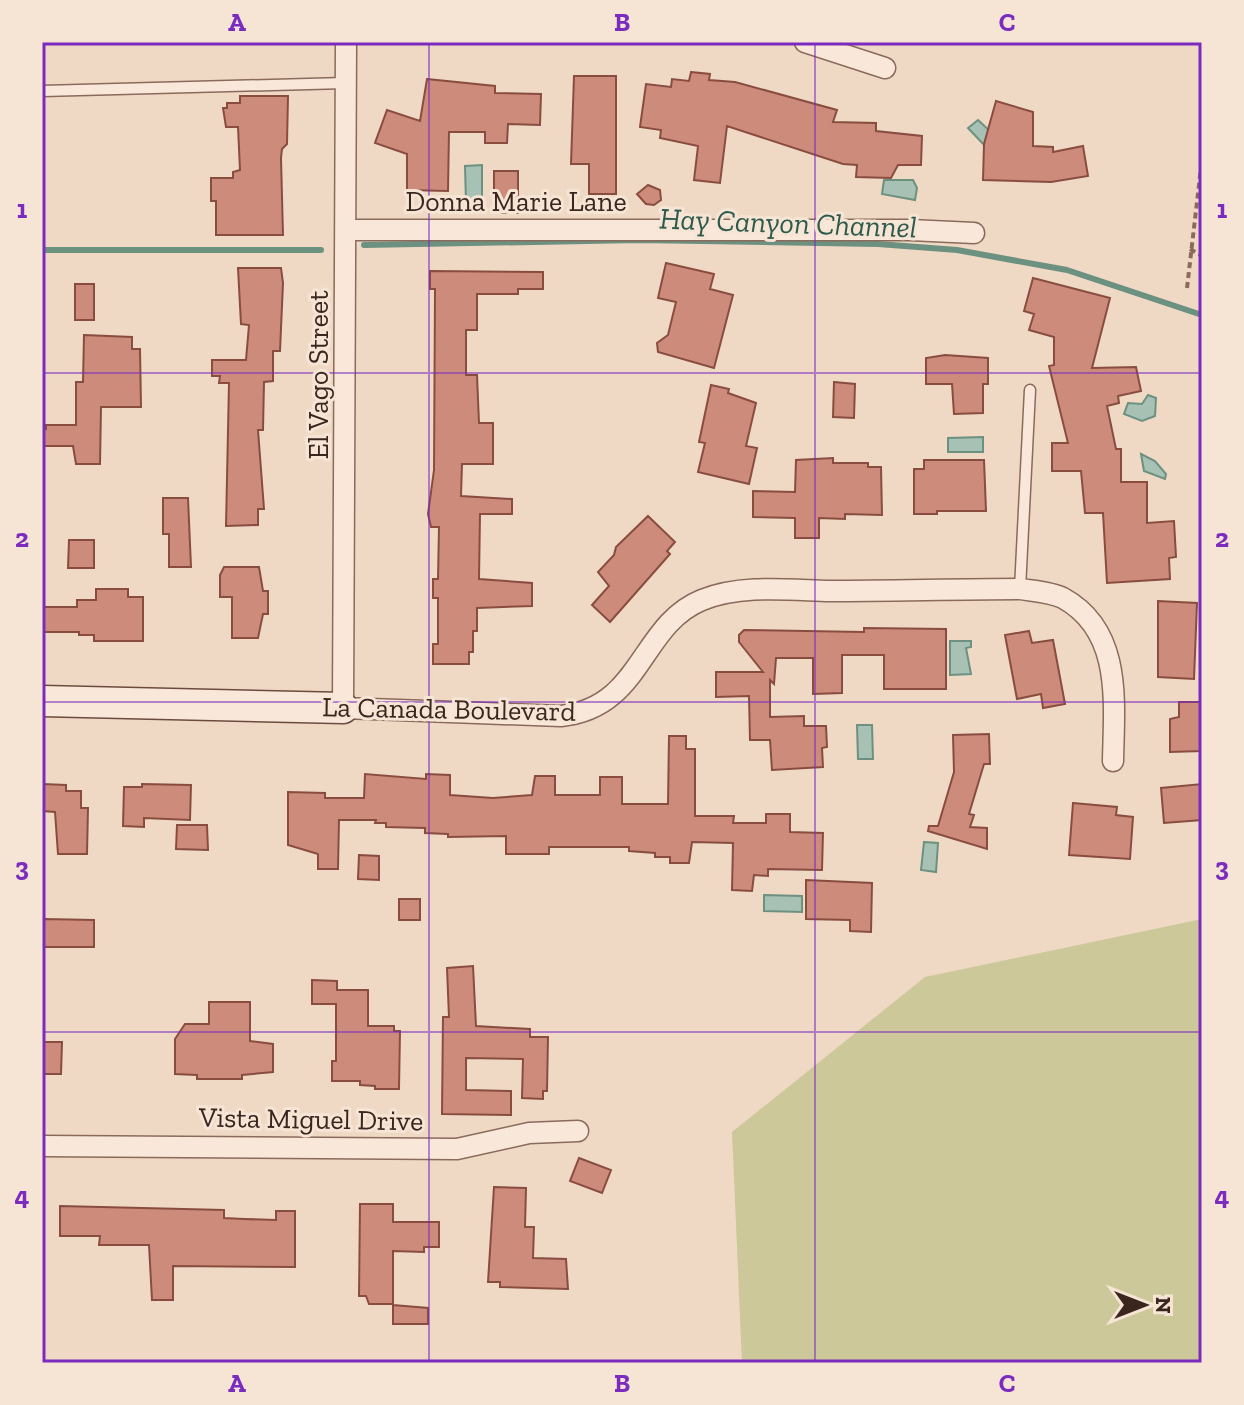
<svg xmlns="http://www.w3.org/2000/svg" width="1244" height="1405" font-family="'Zilla Slab',serif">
<rect width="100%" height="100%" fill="#efd9c5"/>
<path fill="#cdc899" d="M1202 919V1363H742L732 1132 925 977Z"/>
<path fill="#a7c2b4" stroke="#6d9180" stroke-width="2" d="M978 120 992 133 986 147 968 128Z
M482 165V203H466L465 166Z
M884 180H913L917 188 915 200 882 194Z
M1148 395 1156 398 1155 416 1142 421 1124 414 1128 403 1142 404Z
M983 437V452H948V438Z
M1141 454 1155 461 1166 474 1165 479 1144 471Z
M950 641H971V647L966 648 971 674 950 675Z
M857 725H872L873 759H858Z
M924 842 938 843 936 872 921 870Z
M764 895 802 896V912L764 911Z"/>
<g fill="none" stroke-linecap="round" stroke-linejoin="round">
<path stroke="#6d9180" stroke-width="6" d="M364 245 639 240 878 244 957 250 1067 270 1202 315
M42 250H321"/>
</g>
<path fill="#cd8b7b" stroke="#894d40" stroke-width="2" d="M691 72 710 74 709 80 735 82 837 110 833 122 876 123V131L922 136 921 165H898L891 178 856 177 857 165 843 164 727 126 720 183 694 180 698 146 660 138 661 130 640 127 646 84 671 87 672 79 689 81Z
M574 76H616V194H589V164H571Z
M427 79 495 86V93L541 94 540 125 508 124 507 143H485V132H449L448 191 407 190V154L375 143 387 110 420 121Z
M240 96H288L287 144 282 149 281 158 283 235H216V201H211V178H233V172L240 170 238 127H226L223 108H227V103H240Z
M996 101 1033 112V146L1053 147V152L1083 146 1088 176 1051 182 983 180 984 144Z
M494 171H518V213L494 212Z
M648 185 660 190 661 200 654 205 646 204 637 194Z
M666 263 714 274 710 289 733 295 714 368 658 352 657 343 668 335 676 302 658 298Z
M238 268H281L283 283 280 351H273V381L264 382 263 430H258L264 509H258V525L226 526 229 383H219L220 376H212V360H246L249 325 241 324Z
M430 271 543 272V289H518V294H477V330H466V375H477L479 423H493V464H462L461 496 512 499V514H480L479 579 532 583V606L477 608V631H473V652H469V664H433V644H438V598H433V579H438L439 527H431L428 514 434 470 435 289H430Z
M1033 278 1110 298 1092 368 1136 367 1141 391 1118 396 1119 403 1107 406 1116 449H1121V482H1147V523L1174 521 1176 557 1169 558 1170 579 1107 583 1103 513H1085L1081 471H1052V443H1068L1049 366 1054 365V337L1029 330 1034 314 1024 311Z
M75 284H94V320H75Z
M84 335 132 337V349H140L141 407H101L100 464H76L73 446H42V429H46V425H76V382H83Z
M945 355 988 358V384H983V413L954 414 952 384H926V358Z
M834 382 855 384 854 418 833 417Z
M711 385 729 389 728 393 756 403 746 446 757 448 749 484 698 472 705 443 699 442Z
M833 458V463H868V467H881L882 515 845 514V519L819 518V538H795V518L753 517V491L795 492 796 460Z
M924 460H984L986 511H937V514H914V469H924Z
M163 498H188L191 567H169V534H163Z
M648 516 675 542 667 551 670 554 610 622 592 605 609 586 598 572 614 555 616 547Z
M69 540H94V568H68Z
M224 567H259L263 591H268V614H263L258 638H232V597H220V575Z
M96 589H128V597H143V641H94V635H79V632H42V607H77V600H96Z
M1158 601 1197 603 1194 679 1158 677Z
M864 628 946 629V689H884V655H842V693L813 694V658H776L774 684 770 680V717L804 716V726H826L827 747 822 748 823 767 772 770 770 740H750L749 696 716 697V672H763L739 642V635L744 630 864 632Z
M1029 631 1032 643 1053 640 1065 704 1043 708 1041 694 1017 699 1005 635Z
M1179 702H1202V751L1170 752V719L1179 717Z
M989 734 990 764H984L969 814 974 815 970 827 987 828V849L928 831 929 826H938L954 772 953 735Z
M669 736H686V749H695V816H734L733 823H766V814H790V832L823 833 822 870 768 869V876L754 875 752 891 732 890 733 843 692 842 689 863H670V857H655V853L629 851V847H549V854H506V836L448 837V834L425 833V828L386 827V823H375L376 820H339L338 869H318V854L288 845V792L325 793V798H364L365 774 426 779V774L450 775V795L493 798 532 795 535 776H555V795H600V777H622V804H668Z
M42 784 66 785V791H81V808H88L87 854H58L55 812 42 811Z
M142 784 191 785 190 820 144 818V827L123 826 124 787H142Z
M1202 784V820L1164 823 1161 788Z
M1073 803 1117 807 1116 815 1133 817 1130 859 1069 855Z
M177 825H207L208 850 176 849Z
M359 855 379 856V880L358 879Z
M806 880 872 883 871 932 850 931V920L806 919Z
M399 899H420V920H399Z
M44 919 94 920V947H44Z
M473 966 476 1026 530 1029V1037H548L547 1091H543V1099L522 1098 523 1059 466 1058V1090L511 1091V1115L442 1114 443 1017H449L447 968Z
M312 980 337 981V990H368V1026H394V1031H400L399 1089H375V1086L360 1085V1081H332V1061H336V1004H312Z
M209 1002H250V1041L273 1044V1072L242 1075V1079H197V1075L175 1074V1039L185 1024H209Z
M42 1042H62L61 1074H42Z
M579 1158 611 1170 602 1193 570 1181Z
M494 1187 526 1188 525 1227H534L533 1258 566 1259 568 1289 500 1287V1282H488Z
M360 1204H393V1222H439V1247H424V1252L393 1251V1304H369L366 1296H359Z
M60 1206 224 1210V1218L244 1219 276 1220V1211H295V1267L173 1266V1300H152L149 1245H99L100 1236H60Z
M393 1305 428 1308V1324H393Z"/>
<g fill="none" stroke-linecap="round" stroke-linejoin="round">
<g stroke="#8a6a5b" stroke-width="13">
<path id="lane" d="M42 91 345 83
M1020 589 1030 390"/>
</g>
<g stroke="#8a6a5b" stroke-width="23">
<path id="street" d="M346 42 343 708 561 716C642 708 640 625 702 600 741 584 790 590 830 591 893 591 957 589 1020 589 1033 591 1051 592 1063 598 1123 631 1114 703 1113 761
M805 42 885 68
M347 230H910L974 233
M42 1146 457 1149 529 1133 578 1131"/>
</g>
<g stroke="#6c4b3e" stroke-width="33">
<path id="secondary" d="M42 701 343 708"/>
</g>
<path stroke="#8a6a5b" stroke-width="4" stroke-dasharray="6 4" stroke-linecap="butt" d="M1190 249 1202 256
M1187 288 1202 159"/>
<use href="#lane" stroke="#f9e8d9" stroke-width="10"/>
<use href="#street" stroke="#f9e8d9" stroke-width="20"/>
<use href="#secondary" stroke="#f9e8d9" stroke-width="30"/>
</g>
<path fill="none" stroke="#7b2cbf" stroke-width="2" stroke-opacity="0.55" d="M429 42V1363M815 42V1363M42 373H1202M42 702H1202M42 1032H1202"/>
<g text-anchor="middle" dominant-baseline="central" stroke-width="6" stroke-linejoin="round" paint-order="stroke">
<g font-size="28" fill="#3a261f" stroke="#f6e5d5">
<text x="516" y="201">Donna Marie Lane</text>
<text transform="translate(318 375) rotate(-90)">El Vago Street</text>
<text transform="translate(449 709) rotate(1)">La Canada Boulevard</text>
<text transform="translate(311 1119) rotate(1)">Vista Miguel Drive</text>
</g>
<g font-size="30" font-style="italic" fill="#2e5a4d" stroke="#f6e5d5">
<text transform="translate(788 223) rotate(2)">Hay Canyon Channel</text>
</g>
</g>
<rect width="1244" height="1405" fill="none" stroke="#f6e5d5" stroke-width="88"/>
<g transform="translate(1144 1305) rotate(90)" stroke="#f6e5d5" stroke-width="6" paint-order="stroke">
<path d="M0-6L14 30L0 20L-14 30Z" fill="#3a261f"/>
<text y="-12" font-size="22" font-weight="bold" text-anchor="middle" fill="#3a261f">N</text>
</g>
<rect x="44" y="44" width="1156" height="1317" fill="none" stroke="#7b2cbf" stroke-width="3"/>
<g font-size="26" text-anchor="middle" font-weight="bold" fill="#7b2cbf">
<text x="237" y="31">A</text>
<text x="622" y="31">B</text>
<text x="1007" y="31">C</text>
<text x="22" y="218">1</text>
<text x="1222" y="218">1</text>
<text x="22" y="547">2</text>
<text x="1222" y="547">2</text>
<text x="22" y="876">3</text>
<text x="1222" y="876">3</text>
<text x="22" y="1205">4</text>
<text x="1222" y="1205">4</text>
<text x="237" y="1392">A</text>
<text x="622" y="1392">B</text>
<text x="1007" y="1392">C</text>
</g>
</svg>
